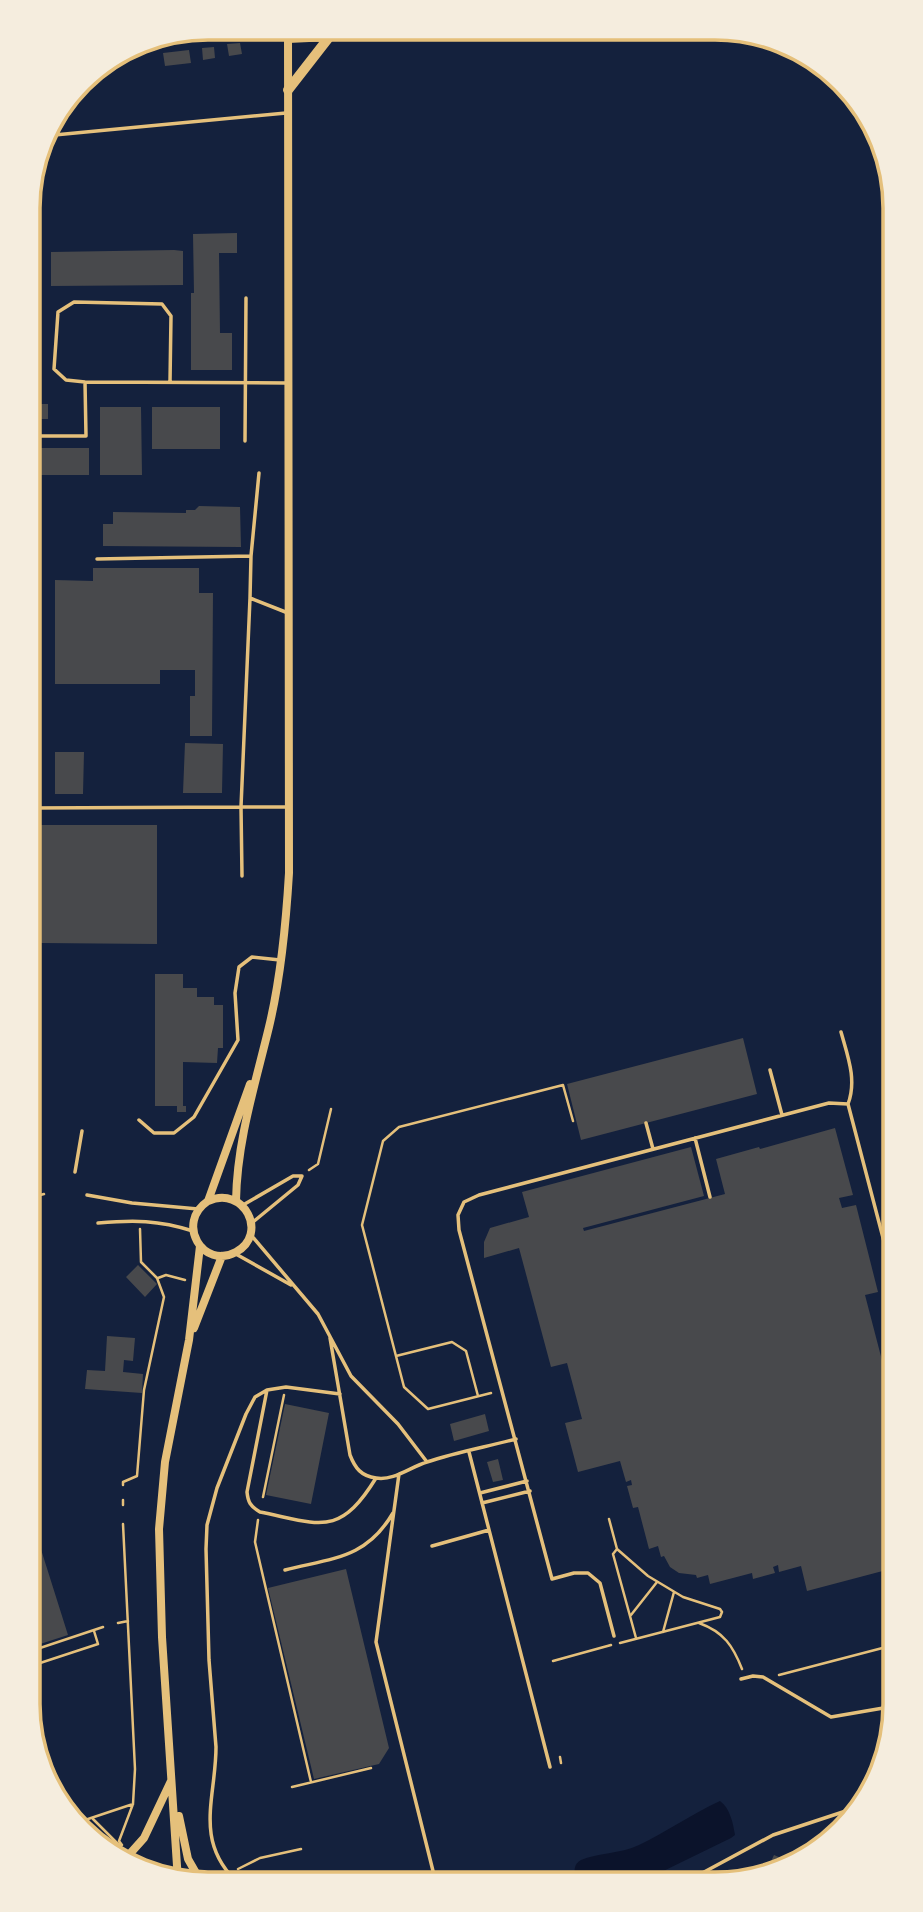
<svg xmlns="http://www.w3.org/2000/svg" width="923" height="1912" font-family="'Fira Sans Condensed',sans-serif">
<rect width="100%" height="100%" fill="#14213d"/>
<path fill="#0b132b" d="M720 1801C730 1808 733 1823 735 1835L731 1838 649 1878 576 1879C574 1872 573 1864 581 1860 597 1853 620 1854 639 1845 666 1832 692 1814 720 1801Z"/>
<path fill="#48494c" d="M240 43 242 54 229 56 227 44Z
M214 47 215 58 203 60 202 48Z
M189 50 191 63 165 66 163 53Z
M237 233V253H219L220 333H232V370H191V293H194L193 234Z
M174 250 183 251V285L51 286V252Z
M30 404H48V419H30Z
M100 407H141L142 475H100Z
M152 407H220V449H152Z
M30 448H89V475H30Z
M199 506 240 507 241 547 103 546V524H113V512L186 513V510H195Z
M93 568H199V593H213L212 736H190V696H195V670H160V684H55V580L93 581Z
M31 646H37V684H31Z
M185 743 223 744 222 793H183Z
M31 747H38L39 785H31Z
M55 752H84L83 794H55Z
M41 825H157V944L41 943Z
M155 974H183V988H197V997H214V1005H223V1048H218L217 1063 183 1062V1106H186V1112H177V1106H155Z
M743 1038 757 1094 581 1140 567 1084Z
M835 1128 853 1195 839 1198 842 1208 856 1205 878 1292 865 1295 884 1368 893 1366 894 1568 807 1591 801 1566 779 1572 778 1565 773 1567 775 1573 753 1579 752 1573 710 1584 708 1575 697 1578 696 1575 679 1573 670 1567 664 1556 661 1557 658 1546 649 1549 638 1507 633 1508 627 1486 632 1485 631 1480 626 1482 620 1461 578 1472 565 1423 582 1419 567 1363 551 1367 519 1248 484 1258V1242L490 1228 529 1217 522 1192 691 1147 704 1196 583 1228 584 1231 725 1194 716 1159 759 1147 760 1149Z
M138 1265 157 1284 145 1297 126 1277Z
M107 1336 135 1338 133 1361 124 1360 123 1372 143 1374 142 1393 85 1389 87 1370 105 1371Z
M285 1404 329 1413 311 1504 266 1495Z
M485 1414 489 1431 454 1441 450 1424Z
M498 1459 503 1480 493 1482 487 1462Z
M39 1543 68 1635 34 1646V1545Z
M346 1569 389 1748 379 1764 314 1779 268 1588Z
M774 1855 788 1861 764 1876Z"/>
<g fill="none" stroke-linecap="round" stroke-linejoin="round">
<path stroke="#e5c07b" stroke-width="2.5" d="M309 1170 318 1164 331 1109
M33 1197 44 1194
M158 1278 166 1275 185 1280
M396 1356 452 1342 466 1351 478 1396
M491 1393 428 1409 404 1387 362 1225 383 1141 399 1127 563 1085 573 1121
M123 1485V1482L137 1476 144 1390 164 1297 157 1278 141 1262 140 1229
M263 1497 284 1395
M123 1500V1505
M609 1519 617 1549 648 1576 683 1597 720 1609 722 1612 720 1617 620 1643
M258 1520 255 1542 311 1782
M617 1549 613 1554 636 1638
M631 1615 657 1582
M118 1623 128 1621
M699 1623C724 1632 733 1646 742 1669
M663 1632 674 1592
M34 1650 103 1627
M553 1661 611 1645
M34 1665 98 1644 94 1631
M779 1675 894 1645
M560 1757 561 1763
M292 1787 371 1768
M93 1819 120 1846
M79 1822 133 1804
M122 1845 119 1841 133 1804 135 1769 123 1524
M238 1869 260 1858 301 1849"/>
<path stroke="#e5c07b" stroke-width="3.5" d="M44 136 286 113
M170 382 171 316 162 304 74 302 58 312 54 369 66 380 85 382 287 383
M30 436H86L85 382
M245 441 246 298
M97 559 251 556
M250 598 251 556 259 473
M288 613 250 598 241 807H288
M31 808 241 807 242 876
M841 1032C848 1057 857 1080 848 1104
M770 1070 782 1115
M139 1120 154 1133H174L194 1117 238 1040 235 993 239 967 252 957 280 960
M646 1123 653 1149
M695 1138 710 1197
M75 1172 82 1131
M87 1195 132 1203 198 1209
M243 1205 293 1176H302L298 1185 253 1222
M98 1223C134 1220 158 1220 193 1231
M251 1235 318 1314 351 1376 398 1424 427 1462
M234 1253 291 1285
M330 1338 350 1455C355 1468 361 1476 376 1478 394 1481 410 1467 427 1462 456 1452 486 1447 516 1439
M267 1390 247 1492C248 1502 250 1506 260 1512 320 1524 339 1538 376 1478
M469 1452 550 1767
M399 1474 376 1642 435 1879
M480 1493 527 1481
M482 1503 530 1491
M432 1546 489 1530
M285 1570C332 1558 366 1559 393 1513
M614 1636 600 1583 588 1573H574L552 1579 459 1230 458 1215 464 1202 479 1195 829 1103 848 1104 893 1276
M741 1679 753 1676 763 1677 831 1717 895 1706
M693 1878 773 1835 861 1806
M235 1880C194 1839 216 1797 216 1747L209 1660 206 1549 207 1525 217 1488 246 1414 255 1397 267 1390 286 1387 340 1394"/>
<path stroke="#e5c07b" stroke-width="8" d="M208 1201C244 1185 269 1234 236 1252 203 1270 175 1223 208 1201L250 1084
M236 1201C237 1141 255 1085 269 1027 281 977 286 924 289 873L288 28
M194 1328 222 1256
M179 1816 188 1859 200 1880
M127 1857 144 1838 171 1781
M178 1881 162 1637 159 1529 165 1462 189 1340 200 1246"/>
<path stroke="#e5c07b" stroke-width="10" d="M288 38 330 36 363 29
M288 90 330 36"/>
</g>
<path d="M0 0H923V1912H0ZM208 40H715A168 168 0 0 1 883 208V1704A168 168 0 0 1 715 1872H208A168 168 0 0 1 40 1704V208A168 168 0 0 1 208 40Z" fill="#f5edde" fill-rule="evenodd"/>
<path fill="none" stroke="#e5c07b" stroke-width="3.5" d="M208 40H715A168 168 0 0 1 883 208V1704A168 168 0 0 1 715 1872H208A168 168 0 0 1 40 1704V208A168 168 0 0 1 208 40Z"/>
</svg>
